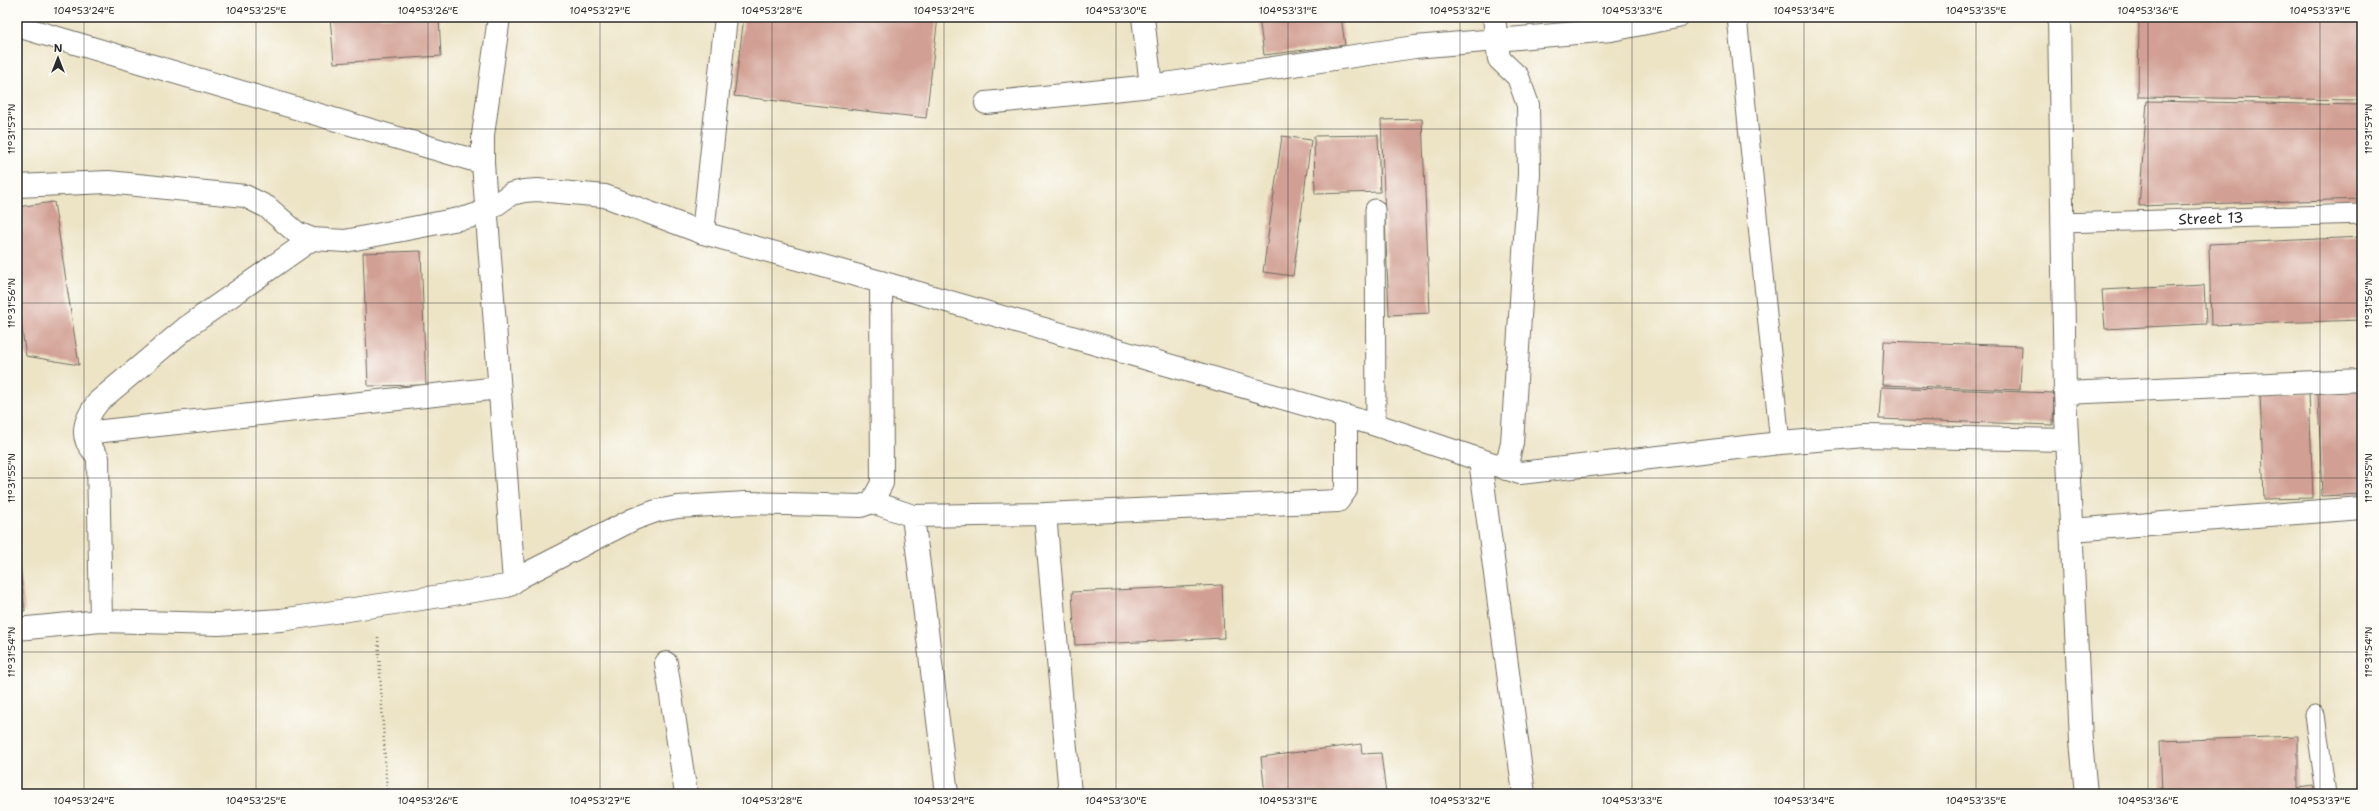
<svg xmlns="http://www.w3.org/2000/svg" width="2379" height="811" font-family="'Shantell Sans',sans-serif">
<rect width="100%" height="100%" fill="#fdfcf7"/>
<filter id="ink" filterUnits="userSpaceOnUse"><feTurbulence type="fractalNoise" baseFrequency=".025" numOctaves="2"/><feDisplacementMap in="SourceGraphic" scale="8" xChannelSelector="R" yChannelSelector="G"/><feConvolveMatrix kernelMatrix="1 2 1 2 8 2 1 2 1" color-interpolation-filters="sRGB"/></filter>
<filter id="wash" filterUnits="userSpaceOnUse"><feTurbulence type="fractalNoise" baseFrequency=".012" numOctaves="4" result="noise"/><feDisplacementMap in="SourceGraphic" scale="16" xChannelSelector="R" yChannelSelector="G"/><feGaussianBlur stdDeviation="0.9" result="paint"/><feColorMatrix in="noise" values="0 0 0 0 0 0 0 0 0 0 0 0 0 0 0 0 0 1.4 0 .05"/><feComposite in="paint" operator="in"/></filter>
<g filter="url(#wash)">
<rect width="100%" height="100%" fill="#ede4c6"/>
<g id="blocks">
<path fill="#d19f93" d="M330 17H439L441 56 334 63Z
M744 17H938L926 118 734 96Z
M1259 17H1341L1345 45 1264 55Z
M2139 17H2362V100L2138 97Z
M2147 101 2362 105V199L2139 206Z
M1422 119 1430 313 1389 315 1381 120Z
M1378 135 1380 192 1315 194 1314 136Z
M1282 136 1311 140 1293 276 1263 272Z
M54 202 79 365 26 356 17 298V207Z
M2362 237V320L2211 325 2209 244Z
M421 251 426 385 368 386 363 253Z
M2204 285 2206 324 2105 329 2102 290Z
M1884 341 2022 346 2020 390 1882 385Z
M1881 387 2054 393 2053 425 1879 419Z
M2362 389V494L2322 496 2318 391Z
M2309 392 2313 498 2264 499 2260 394Z
M17 544 25 611H17Z
M1222 585 1224 638 1075 645 1072 592Z
M2298 736V788L2313 786 2315 794H2266V791L2162 793 2160 741Z
M1361 744 1362 754 1381 753 1386 794H1265L1261 757Z"/>
</g>
</g>
<g filter="url(#ink)">
<use href="#blocks" fill-opacity="0" stroke="#6f6c61" stroke-width="1"/>
<g fill="none" stroke-linecap="round" stroke-linejoin="round">
<g stroke="#6f6c61" stroke-width="21">
<g id="service">
<path d="M1737 17 1780 443"/>
<path d="M1375 209 1376 425"/>
<path id="s1" d="M2061 223 2362 214"/>
<path d="M2315 715 2326 794"/>
</g>
</g>
<g stroke="#6f6c61" stroke-width="24">
<path id="minor" d="M499 17 483 135V163L514 582
M1143 17 1151 86
M1494 17 1499 59 1518 77 1528 105 1529 174 1512 443 1506 469
M2059 17 2065 393 2081 741 2086 794
M17 26 483 163
M986 103 1151 86 1415 47 1611 30 1677 17
M17 186 108 182 245 196 267 207 297 233 312 239 345 241 469 217 487 211 511 194 524 191 537 190 605 196 703 233 881 282 1376 425 1520 473 1780 443 1866 436 2067 440
M703 233 726 17
M2065 393 2362 380
M85 433 499 388
M1480 460 1524 794
M872 502 913 516 1045 514 1338 501 1346 490V417
M1045 514 1070 794
M913 516 947 794
M2071 530 2362 508
M101 621 98 458C95 452 90 448 87 442 81 428 90 412 99 401L187 327 312 239
M17 629 101 621 218 624 281 620 507 586 522 576 634 519 656 511 678 507 746 503 861 506 872 502 882 483 881 282
M666 663 686 794"/>
</g>
<path stroke="#6f6c61" stroke-width="2.5" stroke-dasharray="1 3" stroke-linecap="butt" d="M378 637 387 794"/>
<use href="#service" stroke="#fff" stroke-width="19"/>
<use href="#minor" stroke="#fff" stroke-width="22"/>
</g>
</g>
<path fill="none" stroke="#2b2b2b" stroke-width="1" stroke-opacity="0.45" d="M84 17V794M256 17V794M428 17V794M600 17V794M772 17V794M944 17V794M1116 17V794M1288 17V794M1460 17V794M1632 17V794M1804 17V794M1976 17V794M2148 17V794M2320 17V794M17 129H2362M17 303H2362M17 478H2362M17 652H2362"/>
<g text-anchor="middle" dominant-baseline="central" stroke-width="3.5" stroke-linejoin="round" paint-order="stroke">
<g font-size="15" fill="#2b2b2b" stroke="#fdfcf7">
<text stroke="none"><textPath href="#s1" startOffset="150">Street 13</textPath></text>
</g>
</g>
<rect width="2379" height="811" fill="none" stroke="#fdfcf7" stroke-width="44"/>
<g transform="translate(58 58)" stroke="#fdfcf7" stroke-width="3" paint-order="stroke">
<path d="M0-3L7 15L0 10L-7 15Z" fill="#2b2b2b"/>
<text y="-6" font-size="11" font-weight="bold" text-anchor="middle" fill="#2b2b2b">N</text>
</g>
<rect x="22" y="22" width="2335" height="767" fill="none" stroke="#2b2b2b" stroke-width="1.5"/>
<g font-size="10" text-anchor="middle" fill="#2b2b2b">
<text x="84" y="14">104°53'24"E</text>
<text x="256" y="14">104°53'25"E</text>
<text x="428" y="14">104°53'26"E</text>
<text x="600" y="14">104°53'27"E</text>
<text x="772" y="14">104°53'28"E</text>
<text x="944" y="14">104°53'29"E</text>
<text x="1116" y="14">104°53'30"E</text>
<text x="1288" y="14">104°53'31"E</text>
<text x="1460" y="14">104°53'32"E</text>
<text x="1632" y="14">104°53'33"E</text>
<text x="1804" y="14">104°53'34"E</text>
<text x="1976" y="14">104°53'35"E</text>
<text x="2148" y="14">104°53'36"E</text>
<text x="2320" y="14">104°53'37"E</text>
<text transform="translate(11 129) rotate(-90)" y="4">11°31'57"N</text>
<text transform="translate(2368 129) rotate(-90)" y="4">11°31'57"N</text>
<text transform="translate(11 303) rotate(-90)" y="4">11°31'56"N</text>
<text transform="translate(2368 303) rotate(-90)" y="4">11°31'56"N</text>
<text transform="translate(11 478) rotate(-90)" y="4">11°31'55"N</text>
<text transform="translate(2368 478) rotate(-90)" y="4">11°31'55"N</text>
<text transform="translate(11 652) rotate(-90)" y="4">11°31'54"N</text>
<text transform="translate(2368 652) rotate(-90)" y="4">11°31'54"N</text>
<text x="84" y="804">104°53'24"E</text>
<text x="256" y="804">104°53'25"E</text>
<text x="428" y="804">104°53'26"E</text>
<text x="600" y="804">104°53'27"E</text>
<text x="772" y="804">104°53'28"E</text>
<text x="944" y="804">104°53'29"E</text>
<text x="1116" y="804">104°53'30"E</text>
<text x="1288" y="804">104°53'31"E</text>
<text x="1460" y="804">104°53'32"E</text>
<text x="1632" y="804">104°53'33"E</text>
<text x="1804" y="804">104°53'34"E</text>
<text x="1976" y="804">104°53'35"E</text>
<text x="2148" y="804">104°53'36"E</text>
<text x="2320" y="804">104°53'37"E</text>
</g>
</svg>
